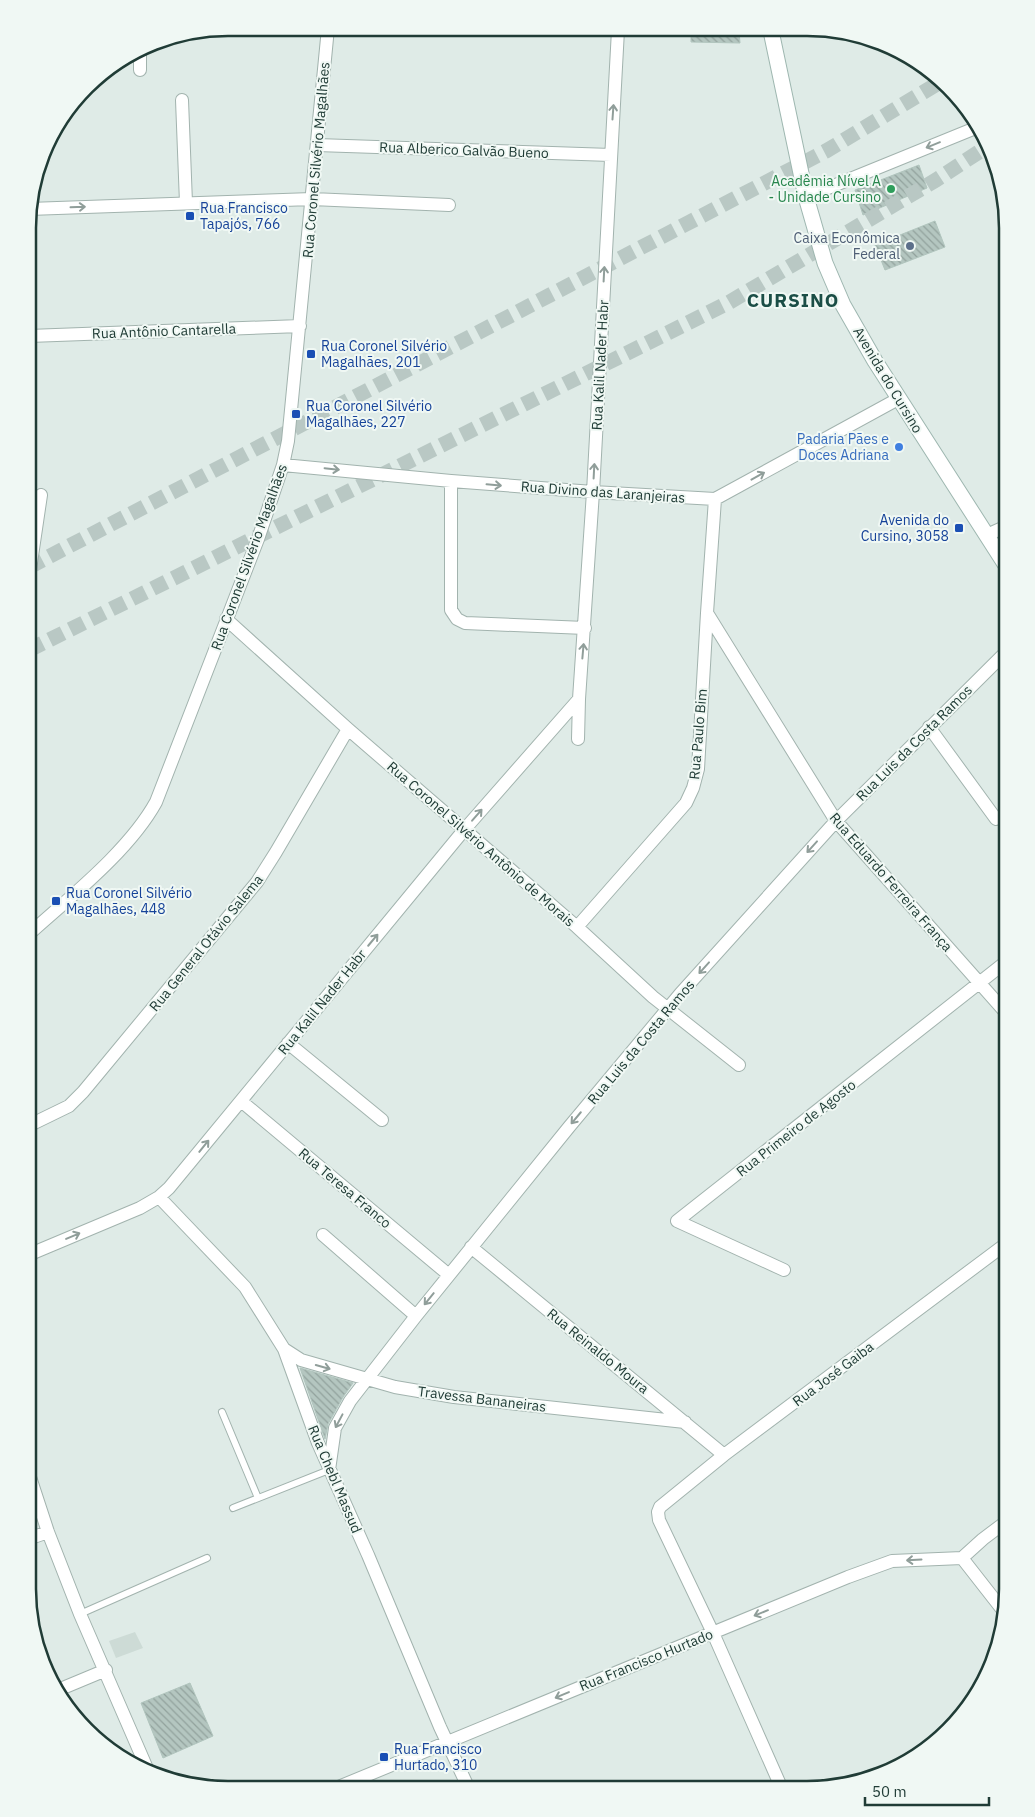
<svg xmlns="http://www.w3.org/2000/svg" width="1035" height="1817" font-family="'IBM Plex Sans',sans-serif">
<defs>
<pattern id="building-back-hatch" width="6" height="6" patternUnits="userSpaceOnUse" patternTransform="scale(1.25)"><rect width="6" height="6" fill="#b4c6c0"/><path d="M-1 5l2 2M0 0l6 6M5-1l2 2" fill="none" stroke="#92a29d"/></pattern>
</defs>
<rect width="100%" height="100%" fill="#dfebe7"/>
<path fill="#cddbd6" d="M135 1632 143 1648 116 1658 109 1641Z"/>
<path fill="url(#building-back-hatch)" stroke="#b1c5be" d="M691 30 739 31 740 43 691 42Z
M919 165 927 188 863 215 855 190Z
M935 221 945 247 885 270 875 245Z
M300 1368 353 1383 343 1397 328 1424 325 1439Z
M190 1683 213 1736 163 1758 141 1703Z"/>
<g fill="none" stroke-linecap="round" stroke-linejoin="round">
<path stroke="#b9c8c4" stroke-width="15" stroke-dasharray="15 8" stroke-linecap="butt" d="M29 567 826 151 942 81
M29 650 728 303 936 180 988 146"/>
<g stroke="#a2b3ae" stroke-width="8">
<path id="lane" d="M222 1412 258 1498
M233 1508 329 1470
M80 1614 207 1558"/>
</g>
<g stroke="#a2b3ae" stroke-width="14">
<path id="street" d="M140 50V70
M182 100 186 203
M317 145 611 155
M806 197 978 127
M29 209 312 199 449 205
M29 336 300 326
M283 465 451 481 593 492 715 499 898 399
M451 481V610L457 619 465 623 585 628
M987 535 1007 526
M29 576 41 495
M707 613 836 821 1007 1014
M226 619 348 729 577 927 653 997 739 1065
M929 727 996 819
M578 739 579 699 593 492 618 30
M577 927 686 803 693 788 698 769 707 613 715 499
M28 935C70 897 129 851 156 802L258 539 283 465 288 441 328 28
M288 1043 382 1120
M241 1101 449 1275
M28 1126 69 1106 83 1092 257 882 276 852 348 729
M159 1197 245 1287 284 1349 318 1443 368 1555 440 1727 469 1789
M323 1235 416 1316
M471 1247 724 1455
M28 1255 140 1208 159 1197 169 1188 464 830 579 699
M784 1270 677 1221 1007 961
M284 1349 301 1360 395 1387 454 1397 685 1422
M329 1470 335 1428 350 1401 416 1316 569 1127 680 994 836 821 1007 651
M28 1471 48 1532 80 1614 149 1773
M28 1539 48 1532
M962 1558 1005 1613
M962 1558 983 1539 1007 1521
M58 1690 106 1670
M336 1788 848 1577 892 1561 962 1558
M782 1789 713 1633 659 1520 658 1512 660 1507 724 1455 1007 1243"/>
</g>
<g stroke="#9eb7b0" stroke-width="17">
<path id="secondary" d="M771 31 806 197 825 263 843 305 875 361 1007 567"/>
</g>
<use href="#lane" stroke="#fff" stroke-width="6"/>
<use href="#street" stroke="#fff" stroke-width="12"/>
<use href="#secondary" stroke="#fff" stroke-width="15"/>
</g>
<defs><path id="oneway-shaft" d="M-6 0H5M1.5-3L5.5 0L1.5 3" fill="none" stroke-width="1.6" stroke-linecap="round" stroke-linejoin="round" transform="scale(1.25)"/></defs>
<g stroke="#909e9a">
<use href="#oneway-shaft" transform="translate(613 112) rotate(-86)"/>
<use href="#oneway-shaft" transform="translate(933 145) rotate(158)"/>
<use href="#oneway-shaft" transform="translate(78 207) rotate(-2)"/>
<use href="#oneway-shaft" transform="translate(604 274) rotate(-87)"/>
<use href="#oneway-shaft" transform="translate(332 469) rotate(6)"/>
<use href="#oneway-shaft" transform="translate(594 471) rotate(-87)"/>
<use href="#oneway-shaft" transform="translate(758 476) rotate(-29)"/>
<use href="#oneway-shaft" transform="translate(494 485) rotate(5)"/>
<use href="#oneway-shaft" transform="translate(583 651) rotate(-85)"/>
<use href="#oneway-shaft" transform="translate(477 815) rotate(-49)"/>
<use href="#oneway-shaft" transform="translate(812 847) rotate(132)"/>
<use href="#oneway-shaft" transform="translate(373 940) rotate(-50)"/>
<use href="#oneway-shaft" transform="translate(704 968) rotate(132)"/>
<use href="#oneway-shaft" transform="translate(576 1118) rotate(130)"/>
<use href="#oneway-shaft" transform="translate(204 1146) rotate(-51)"/>
<use href="#oneway-shaft" transform="translate(73 1236) rotate(-23)"/>
<use href="#oneway-shaft" transform="translate(429 1299) rotate(129)"/>
<use href="#oneway-shaft" transform="translate(323 1367) rotate(16)"/>
<use href="#oneway-shaft" transform="translate(339 1421) rotate(118)"/>
<use href="#oneway-shaft" transform="translate(914 1560) rotate(177)"/>
<use href="#oneway-shaft" transform="translate(761 1613) rotate(158)"/>
<use href="#oneway-shaft" transform="translate(562 1695) rotate(157)"/>
</g>
<circle fill="#2e9e5b" stroke="#f0f8f4" stroke-width="2" cx="891" cy="189" r="5"/>
<g fill="#1a4fb4" stroke="#f0f8f4" stroke-width="2">
<rect x="185" y="211" width="10" height="10" rx="2.5"/>
<rect x="306" y="349" width="10" height="10" rx="2.5"/>
<rect x="291" y="409" width="10" height="10" rx="2.5"/>
<rect x="954" y="523" width="10" height="10" rx="2.5"/>
<rect x="51" y="896" width="10" height="10" rx="2.5"/>
<rect x="379" y="1752" width="10" height="10" rx="2.5"/>
</g>
<circle fill="#5c6f8a" stroke="#f0f8f4" stroke-width="2" cx="910" cy="246" r="5"/>
<circle fill="#3f7fe0" stroke="#f0f8f4" stroke-width="2" cx="899" cy="447" r="5"/>
<g text-anchor="middle" dominant-baseline="central" stroke-width="4" stroke-linejoin="round" paint-order="stroke">
<g font-size="14" fill="#203c36" stroke="#f0f8f4">
<text transform="translate(464 150) rotate(2)">Rua Alberico Galvão Bueno</text>
<text transform="translate(316 160) rotate(-85)">Rua Coronel Silvério Magalhães</text>
<text transform="translate(164 331) rotate(-2)">Rua Antônio Cantarella</text>
<text transform="translate(600 365) rotate(-87)">Rua Kalil Nader Habr</text>
<text transform="translate(888 380) rotate(59)">Avenida do Cursino</text>
<text transform="translate(603 492) rotate(4)">Rua Divino das Laranjeiras</text>
<text transform="translate(249 557) rotate(-70)">Rua Coronel Silvério Magalhães</text>
<text transform="translate(698 734) rotate(-85)">Rua Paulo Bim</text>
<text transform="translate(914 743) rotate(-45)">Rua Luis da Costa Ramos</text>
<text transform="translate(481 844) rotate(41)">Rua Coronel Silvério Antônio de Morais</text>
<text transform="translate(891 882) rotate(49)">Rua Eduardo Ferreira França</text>
<text transform="translate(206 943) rotate(-51)">Rua General Otávio Salema</text>
<text transform="translate(322 1002) rotate(-51)">Rua Kalil Nader Habr</text>
<text transform="translate(641 1042) rotate(-50)">Rua Luis da Costa Ramos</text>
<text transform="translate(796 1128) rotate(-38)">Rua Primeiro de Agosto</text>
<text transform="translate(345 1188) rotate(40)">Rua Teresa Franco</text>
<text transform="translate(598 1351) rotate(39)">Rua Reinaldo Moura</text>
<text transform="translate(833 1374) rotate(-37)">Rua José Gaiba</text>
<text transform="translate(482 1399) rotate(7)">Travessa Bananeiras</text>
<text transform="translate(335 1479) rotate(67)">Rua Chebl Massud</text>
<text transform="translate(646 1660) rotate(-22)">Rua Francisco Hurtado</text>
</g>
<g font-size="14" fill="#27864d" stroke="#f0f8f4" text-anchor="end">
<text x="881" y="181">Acadêmia Nível A<tspan x="881" dy="16">- Unidade Cursino</tspan></text>
</g>
<g font-size="14" fill="#164399" stroke="#f0f8f4" text-anchor="start">
<text x="200" y="208">Rua Francisco<tspan x="200" dy="16">Tapajós, 766</tspan></text>
<text x="321" y="346">Rua Coronel Silvério<tspan x="321" dy="16">Magalhães, 201</tspan></text>
<text x="306" y="406">Rua Coronel Silvério<tspan x="306" dy="16">Magalhães, 227</tspan></text>
<text x="949" y="520" text-anchor="end">Avenida do<tspan x="949" dy="16">Cursino, 3058</tspan></text>
<text x="66" y="893">Rua Coronel Silvério<tspan x="66" dy="16">Magalhães, 448</tspan></text>
<text x="394" y="1749">Rua Francisco<tspan x="394" dy="16">Hurtado, 310</tspan></text>
</g>
<g font-size="14" fill="#4e5e75" stroke="#f0f8f4" text-anchor="end">
<text x="900" y="238">Caixa Econômica<tspan x="900" dy="16">Federal</tspan></text>
</g>
<g font-size="14" fill="#366cbe" stroke="#f0f8f4" text-anchor="end">
<text x="889" y="439">Padaria Pães e<tspan x="889" dy="16">Doces Adriana</tspan></text>
</g>
<g font-size="19" font-weight="bold" letter-spacing="1" fill="#1b4e46" stroke="#f0f8f4">
<text x="793" y="300">CURSINO</text>
</g>
</g>
<path d="M0 0H1035V1817H0ZM228 36H807A192 192 0 0 1 999 228V1589A192 192 0 0 1 807 1781H228A192 192 0 0 1 36 1589V228A192 192 0 0 1 228 36Z" fill="#f0f8f4" fill-rule="evenodd"/>
<path fill="none" stroke="#203c36" stroke-width="2.5" d="M228 36H807A192 192 0 0 1 999 228V1589A192 192 0 0 1 807 1781H228A192 192 0 0 1 36 1589V228A192 192 0 0 1 228 36Z"/>
<path d="M865 1797v8h124v-8" fill="none" stroke="#203c36" stroke-width="2.5"/>
<text x="872" y="1797" font-size="15" fill="#203c36" stroke="#f0f8f4" stroke-width="4" paint-order="stroke">50 m</text>
</svg>
